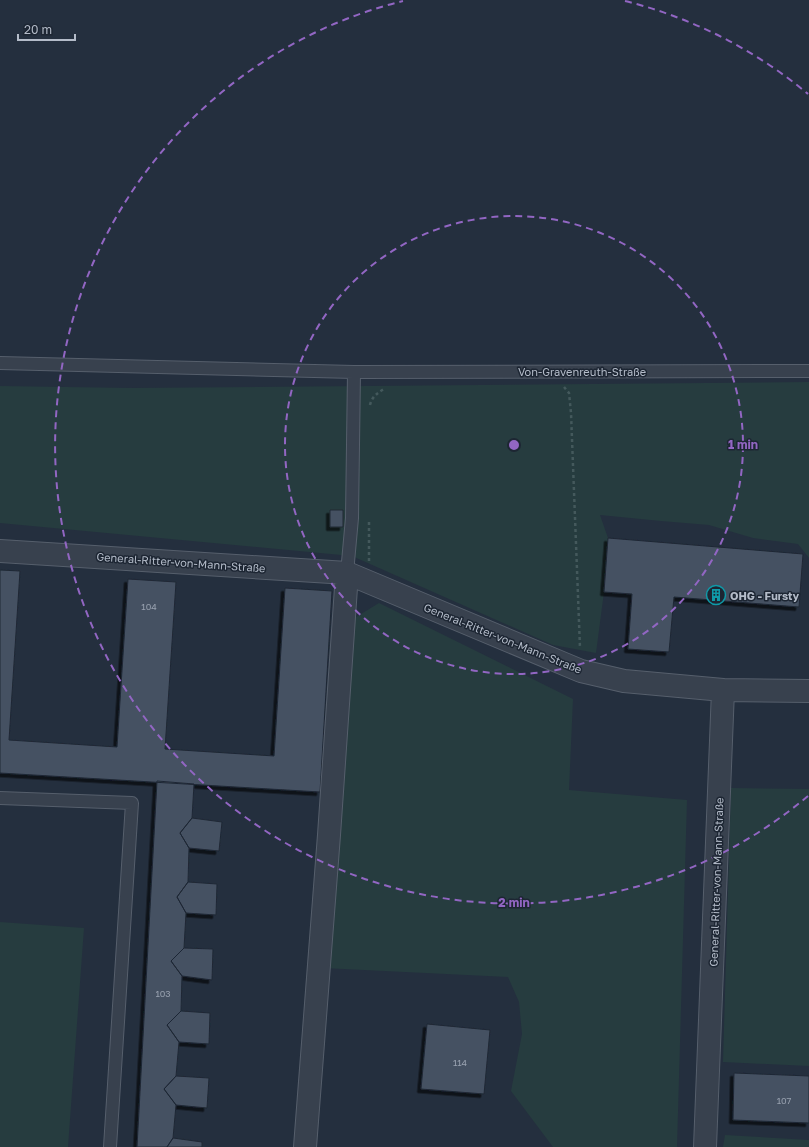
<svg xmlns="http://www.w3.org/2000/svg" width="809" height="1147" font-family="'Golos Text',sans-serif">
<defs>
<filter id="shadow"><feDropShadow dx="-3.5" dy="3.5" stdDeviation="0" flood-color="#0009"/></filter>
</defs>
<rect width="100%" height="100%" fill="#242f3e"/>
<path fill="#263c3f" d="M809 382V558L798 544 753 538 709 525 661 521 600 515 608 538 604 592 596 653 553 645 352 556 0 523V386L131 388Z
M379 603 573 699 569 790 687 800 677 1147H553L511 1091 522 1034 519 1002 508 977 323 968 348 622Z
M731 788 809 789V1066L723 1062Z
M0 922 84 928 68 1147H0Z
M725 1135 809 1140V1147H723Z"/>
<path fill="#455162" stroke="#1f2835" filter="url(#shadow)" d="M330 510H343V527H330Z
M608 538 803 554 799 607 674 597 669 652 628 649 632 594 604 592Z
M0 570 20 571 9 740 117 747 128 579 176 582 165 749 274 756 285 588 332 591 320 792 0 773Z
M157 781 194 784 192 818 180 833 189 848 188 882 177 897 186 913 184 948 171 961 182 976 181 1011 167 1025 179 1042 176 1076 164 1089 176 1105 173 1138 167 1147H137Z
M192 818 222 822 219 851 189 848 180 833Z
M188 882 217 884 216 915 186 913 177 897Z
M184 948 213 949 212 980 182 976 171 961Z
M181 1011 210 1013 209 1044 179 1042 167 1025Z
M427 1024 490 1030 484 1094 421 1089Z
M734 1073 809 1076V1123L733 1120Z
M176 1076 209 1078 207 1108 176 1105 164 1089Z
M173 1138 202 1142V1147H167Z"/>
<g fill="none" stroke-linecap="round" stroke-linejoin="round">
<g stroke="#565f6c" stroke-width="14">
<path id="lane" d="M0 363 354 372 809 371
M347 573 352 518 354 372
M0 798 132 803 110 1147"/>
</g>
<g stroke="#565f6c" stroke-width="24">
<path id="street" d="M0 551 347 573 581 671 624 681 723 690 705 1147
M723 690 809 691
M305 1147 329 835 347 573"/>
</g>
<path stroke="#44595c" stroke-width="2.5" stroke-dasharray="3 3" stroke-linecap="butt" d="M564 387 569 393 571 413 580 648
M370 405C372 396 378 393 385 388
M369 561V520"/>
<use href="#lane" stroke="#38414e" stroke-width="12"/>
<use href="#street" stroke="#38414e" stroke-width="22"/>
</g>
<g fill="none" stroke="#9266c3" stroke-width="2" stroke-dasharray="7 5">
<circle cx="514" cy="445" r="229"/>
<path d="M808 796A458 458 0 1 1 403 1M625 1A458 458 0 0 1 808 94"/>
</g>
<defs>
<g id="building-ring" transform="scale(1)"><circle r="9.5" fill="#1d2633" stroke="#0f9aa8" stroke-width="1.5"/><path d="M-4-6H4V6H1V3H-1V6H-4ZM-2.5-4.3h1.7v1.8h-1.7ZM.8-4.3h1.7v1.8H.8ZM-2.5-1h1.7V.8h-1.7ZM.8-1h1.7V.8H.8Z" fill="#0f9aa8"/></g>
</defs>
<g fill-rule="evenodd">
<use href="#building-ring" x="716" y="595"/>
</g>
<g text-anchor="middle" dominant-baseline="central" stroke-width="3" stroke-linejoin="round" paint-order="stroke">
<g font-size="9" fill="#98a1af">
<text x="149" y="606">104</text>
<text x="163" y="993">103</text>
<text x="460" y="1062">114</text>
<text x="784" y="1100">107</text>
</g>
<g font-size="11" fill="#b4bcc9" stroke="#1d2633">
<text x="582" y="371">Von-Gravenreuth-Straße</text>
<text transform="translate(181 562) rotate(4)">General-Ritter-von-Mann-Straße</text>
<text transform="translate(503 638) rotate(22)">General-Ritter-von-Mann-Straße</text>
<text transform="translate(716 882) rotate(-88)">General-Ritter-von-Mann-Straße</text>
</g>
<g font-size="11" font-weight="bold" fill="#b4bcc9" stroke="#1d2633" text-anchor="start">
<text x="730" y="595">OHG - Fursty</text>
</g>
</g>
<circle cx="514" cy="445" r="6" fill="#9266c3" stroke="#1d2633" stroke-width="2"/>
<g font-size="12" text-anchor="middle" font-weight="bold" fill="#9266c3" stroke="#1d2633" stroke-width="3" stroke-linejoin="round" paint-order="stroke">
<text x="743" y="449">1 min</text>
<text x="514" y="907">2 min</text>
</g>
<path d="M18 34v6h57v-6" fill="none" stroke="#b4bcc9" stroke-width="2"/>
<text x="24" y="34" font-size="12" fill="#b4bcc9" stroke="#1d2633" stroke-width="3" paint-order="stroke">20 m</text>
</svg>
